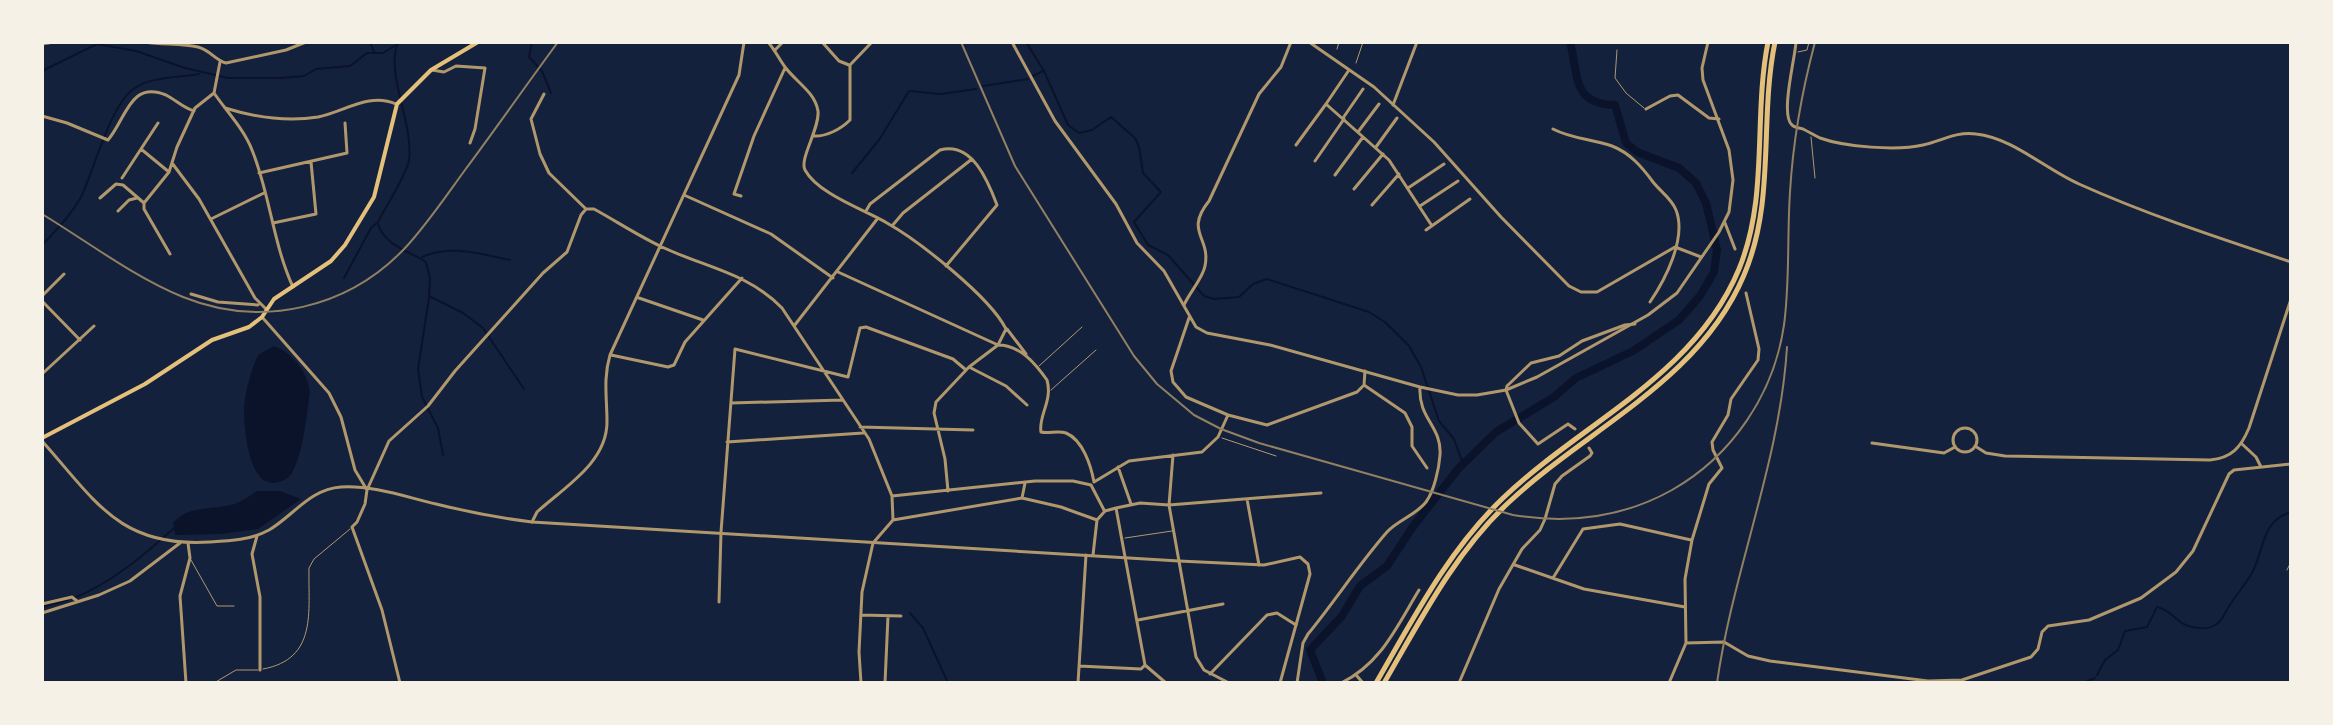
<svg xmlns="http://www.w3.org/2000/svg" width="2333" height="725" font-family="'Public Sans',sans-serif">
<rect width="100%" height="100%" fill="#14213d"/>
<path fill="#0b132b" d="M274 346C292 352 309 374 310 393 306 417 304 449 293 471 290 478 281 483 273 483 248 483 244 428 244 409 245 391 251 371 258 355Z
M257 491H280L301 499 258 529 221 534 175 535 173 523C189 504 212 511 234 504 242 501 249 496 257 491Z"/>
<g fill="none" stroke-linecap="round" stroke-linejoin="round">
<path stroke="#0b132b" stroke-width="2" d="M370 42 374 52
M532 42 529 57 542 71 551 93
M1026 42 1044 71 1068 125 1079 133 1092 130 1111 117 1135 138 1139 147 1143 173 1161 192 1134 222 1148 245 1168 255 1204 296 1214 299 1239 297 1253 284 1267 279 1369 312 1385 322 1409 346 1421 367 1439 421 1454 439 1463 464
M42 71 97 44 136 51 185 68 228 78H280L304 76 316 69 350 66 367 53H383L401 42
M1033 76 1043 71
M983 86 1028 79
M852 173 879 140 909 91 941 94 976 89
M378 224C385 246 409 251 426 262L430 279 429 296 463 313 483 328 524 389
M42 245C56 231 71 215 81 197 95 168 109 109 132 90 149 76 178 78 199 74
M422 257C451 244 480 254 510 260
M344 278 371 228 378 222C385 208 407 174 409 160 414 124 385 74 398 42
M429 298 418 369 422 397 438 428 443 455
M74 598C111 583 143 556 173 529
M42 607 68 600
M910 613 923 628 948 683
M2097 675 2105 660 2118 650 2125 631 2147 627 2157 607C2174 610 2177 628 2200 628 2206 629 2214 627 2218 623 2221 621 2223 617 2225 613 2233 598 2245 586 2253 571 2264 549 2262 520 2291 512
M2083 683 2095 678"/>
<path stroke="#0b132b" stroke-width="8" d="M1323 683 1310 650 1342 616 1360 586 1387 566 1412 528 1458 469 1496 432 1554 397 1576 378 1633 351 1679 320 1700 296 1714 272 1717 250 1706 203 1696 183 1679 168 1637 152 1626 143 1615 105C1571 104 1579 75 1570 42"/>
<path stroke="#b1986c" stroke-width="1" d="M1337 49 1339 42
M1617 50 1615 78 1626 93 1644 108
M1798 52 1807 50 1809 42
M1356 63 1363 42
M1811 137 1815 178
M1039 366 1082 327
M1051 390 1096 350
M1222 438 1276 456
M1125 538 1172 531
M191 560 217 606H234
M2287 570 2291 562
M263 669C318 659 308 611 309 568L314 559 350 529
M214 683 236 670H258"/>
<path stroke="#b1986c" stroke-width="3" d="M145 42C163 45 181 43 198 47 210 50 215 60 226 63L286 50 306 42
M768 42C775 50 779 59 785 67 796 82 815 92 818 111 820 128 799 159 805 170 818 194 865 210 887 223 919 241 990 297 1006 329L998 345C1020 345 1035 363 1047 380 1053 401 1038 416 1041 432 1048 434 1058 430 1066 433 1083 440 1091 466 1094 482
M822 42 839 61 849 65
M1309 42 1374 87 1434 142 1501 217 1569 286 1581 292H1597L1675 247
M1796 42C1795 59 1780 115 1792 125 1795 128 1800 128 1803 129 1809 132 1814 135 1820 138 1845 147 1897 151 1923 145 1942 141 1956 131 1976 134 2013 138 2045 169 2079 184 2148 215 2219 238 2291 262
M42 44 54 42
M775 50 783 42
M850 65 872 42
M432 70 444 72 456 66 485 68 475 129 470 143
M1349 70 1326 104 1389 160 1432 226
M214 93C227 112 244 129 252 150 270 194 273 244 293 287
M544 94 531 119 540 154 549 173 586 209
M1393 105 1417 42
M225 108C254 117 287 122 318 117 344 112 369 92 396 104
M1646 109 1670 96 1678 95 1709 118 1719 119
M42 116 67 123 108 140C126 119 130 80 166 95 176 100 183 108 194 111
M1343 118 1363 89
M1553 129C1572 139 1592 139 1612 146 1630 153 1642 167 1653 182 1660 191 1672 199 1676 210 1687 238 1665 280 1650 302
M1358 132 1379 104
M813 136C826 137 841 129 850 120V65
M1296 145 1326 104
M1376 147 1397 118
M141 149 169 172
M1315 161 1344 119
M172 163 199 199 255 298 266 309
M259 173 347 153 345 123
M1335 175 1363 137
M122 178 158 123
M1408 188 1444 164
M1354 189 1383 154
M684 195 771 234 833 278
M741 196 734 194 754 136 785 68
M100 198 116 184 123 185 144 203
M1372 205 1399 174
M1420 206 1458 181
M118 211 129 200 137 198
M866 211 870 204 940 150C972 141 988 181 997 205L946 266
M211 219 264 193
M273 223 316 214 311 162
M1725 223 1735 249
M892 226 903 213 972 159
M1426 230 1470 199
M1675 247 1701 257
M170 254 144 209V203L169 172 177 147 195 108 214 93 220 62
M838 272 998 345 969 367 936 402 934 413 945 459 948 491
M191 294 218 302 258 305
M42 296 64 274
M639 298 703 320
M42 301 80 340
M1184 305C1189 293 1203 278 1205 266 1211 237 1184 232 1209 201L1259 94 1281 67 1291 42
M262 317 329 393 341 417 355 470 367 490
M1189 318 1171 371 1173 382 1186 397 1228 415 1267 425 1357 392 1364 385 1365 371
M794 326 878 218
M1007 329 1026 354
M611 355 668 367 674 365 685 342 742 278
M969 367 1006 386 1027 405
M42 374 94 326
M1364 385 1405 413 1412 427V446L1427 468
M731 403 843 400
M860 427 973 430
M1953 440a12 12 0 1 1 24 0a12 12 0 1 1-24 0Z
M1575 429 1568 424 1538 444 1519 423 1506 390 1507 386 1531 363 1559 356 1582 341 1625 325 1635 324
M727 442 863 433
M1872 443 1944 453 1955 447
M2242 444 2256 457 2261 467
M1975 446 1986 453 2005 456 2210 460C2232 458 2241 447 2249 428L2291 299
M1173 455 1169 505 1196 657 1204 670 1229 683
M1118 467 1131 504
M1094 482 1129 461 1202 452 1218 437 1228 415
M892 496 1035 481H1073L1091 485 1104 510
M1022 498 1025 483
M1247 499 1259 565
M1116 508 1145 665 1166 683
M532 522 537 512C563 488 607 463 607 422 607 398 603 379 610 355L739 75 744 42
M257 536 252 554 260 597V670
M1093 555 1097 520 1105 511 1116 508 1140 503 1169 505 1321 493
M1515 565 1584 589 1685 607
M1553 578 1583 529 1620 524 1691 540
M719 602 721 532 735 349 848 377 860 328 866 327 953 359 966 370
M42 604 72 597 77 601
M42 613 99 595 130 581 180 543
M861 615 901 616
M1138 620 1223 604
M1686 643 1724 642 1748 656 1770 661 1928 681 1962 680 2031 657 2038 649 2042 632 2048 626 2089 620 2141 598 2176 572 2193 551 2229 474 2234 470 2291 464
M1079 666 1141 669 1145 665
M1210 674 1267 615 1277 613 1296 625
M1357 676 1363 683
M186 683 180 596 190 558 188 543
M400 683 382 610 352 527 357 522 365 504 367 490 389 441 428 406 455 371 543 273 567 252 581 215 586 209H594C616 221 637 235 660 246 703 267 747 272 782 308L869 439 892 496 893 520
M861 683 859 652 862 592 873 543 893 520 1022 498 1061 507 1097 520
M885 683 888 616
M1078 683 1086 555
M1341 683C1381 664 1397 626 1419 590
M1459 683 1499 589 1522 549 1540 530 1545 519 1555 484 1562 476 1590 456 1592 453 1589 448
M1669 683 1686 643 1685 579 1692 540 1709 484 1722 468 1713 450 1712 442 1728 415 1731 399 1758 360 1759 349 1746 293"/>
<path stroke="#b1986c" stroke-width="3" d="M1012 42 1055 121 1116 204 1137 243 1164 271 1196 327 1207 333 1270 345 1420 387 1458 395H1477L1506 390 1537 377 1648 315 1677 293 1719 232 1729 212 1733 180 1729 150 1703 80 1702 68 1708 42
M42 441C95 500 119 548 210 542 230 541 251 540 269 530 293 516 310 489 341 487 372 485 406 497 436 504 468 512 500 518 532 522L1179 561 1264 565 1300 557 1308 564 1310 574 1280 683
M1297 683 1303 643 1308 634C1335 601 1359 564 1387 532 1398 520 1416 515 1426 502 1434 491 1439 469 1440 455 1442 426 1418 419 1420 387"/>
<path stroke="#e5c07b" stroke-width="4" d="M42 438 145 384 212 340 249 327 262 317 274 299 331 261 345 245 374 197 397 104 431 70 478 42"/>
<path stroke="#e5c07b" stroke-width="5" d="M1376 683C1413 619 1448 551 1502 499 1582 422 1694 377 1739 269 1769 196 1753 118 1768 42
M1384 683C1420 621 1454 554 1507 504 1587 428 1699 382 1744 275 1776 200 1759 120 1775 42"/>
<path stroke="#918062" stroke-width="2" d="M961 42 1015 166 1134 356 1157 384 1194 415 1221 429 1259 443 1513 515C1568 524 1622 518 1672 490 1732 456 1774 394 1784 325 1790 281 1787 236 1790 192 1793 141 1802 91 1815 42
M42 214C88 242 134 277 183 297 262 329 349 308 406 247 428 223 446 196 465 170 497 127 527 84 558 42
M1717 683C1733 570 1780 462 1787 347"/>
</g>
<rect width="2333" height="725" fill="none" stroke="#f6f1e7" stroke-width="88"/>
</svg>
